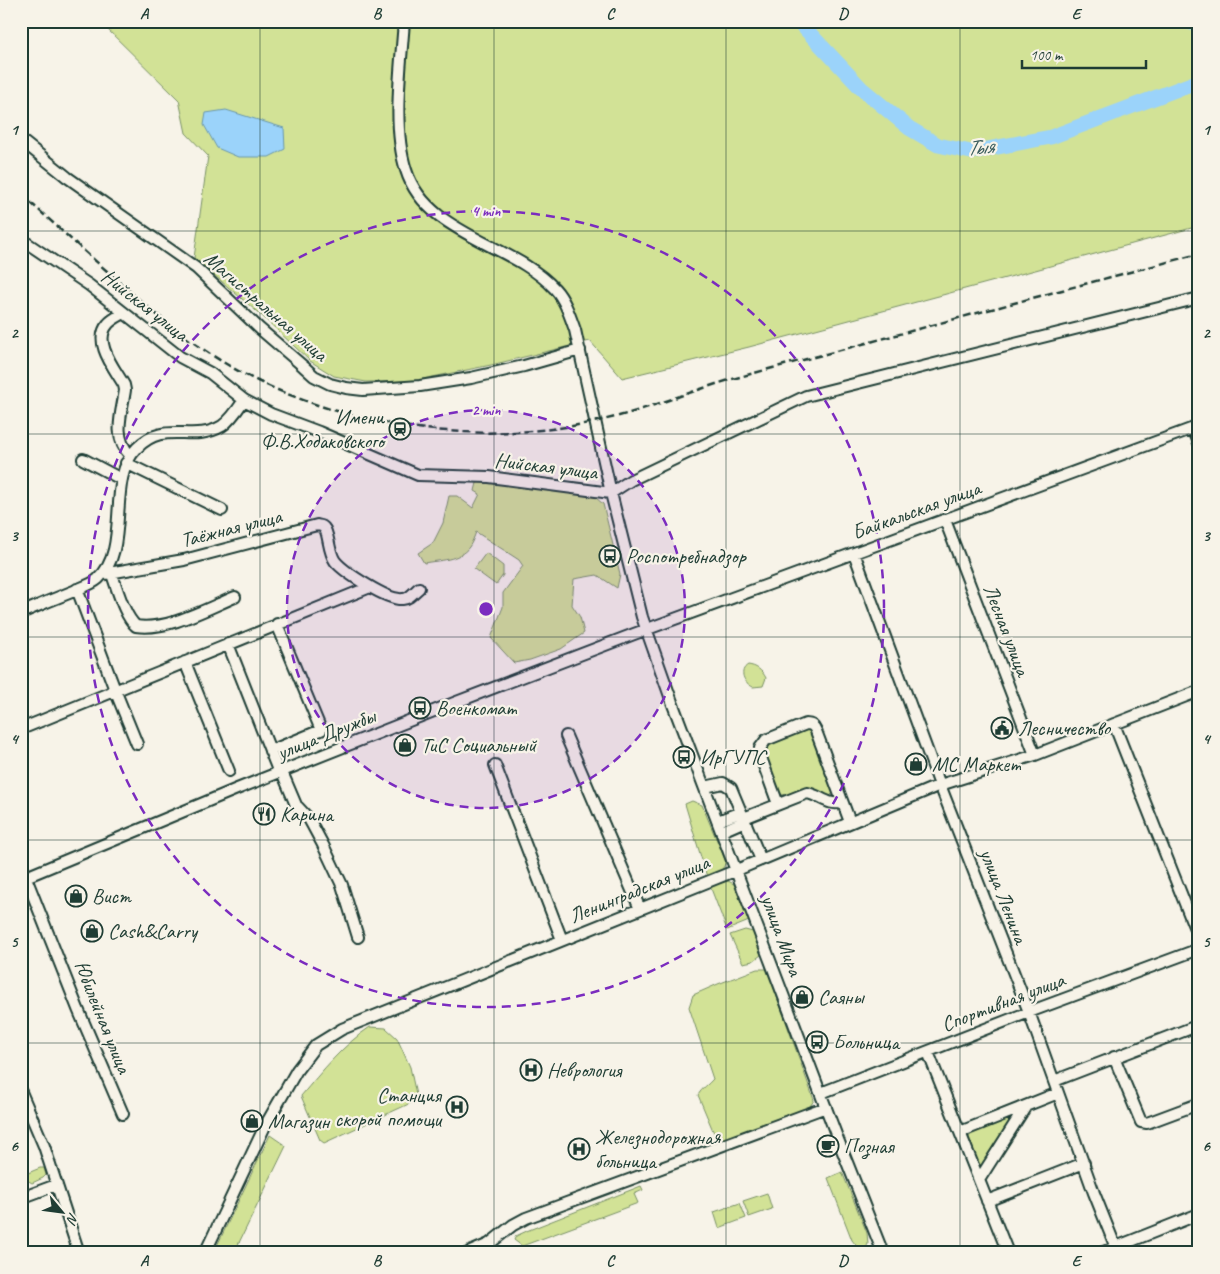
<svg xmlns="http://www.w3.org/2000/svg" width="1220" height="1274" font-family="Caveat,sans-serif">
<rect width="100%" height="100%" fill="#f7f3e8"/>
<filter id="ink" filterUnits="userSpaceOnUse"><feTurbulence type="fractalNoise" baseFrequency=".02" numOctaves="2"/><feDisplacementMap in="SourceGraphic" scale="10" xChannelSelector="R" yChannelSelector="G"/><feConvolveMatrix kernelMatrix="1 2 1 2 8 2 1 2 1" color-interpolation-filters="sRGB"/></filter>
<g filter="url(#ink)">
<path fill="#d2e296" stroke="#789065" d="M99 21H1199V226L749 347 622 378 590 341 491 365 413 381 366 382 334 376 310 361 262 316 194 258 208 156 186 133 179 100Z
M484 481 595 497 603 504 620 574 617 588 597 575 574 579 572 605 580 617 584 633 561 649 530 660 514 663 491 638 503 607V593L523 566 519 560 476 532C474 537 472 543 469 547 459 561 439 560 424 563L418 553 433 543 443 523 449 496H457L473 508 480 494 475 491 477 483Z
M486 553 503 566V575L496 585 474 569Z
M748 665C756 666 762 670 766 678L763 686 753 687C744 683 738 671 748 665Z
M808 729 812 733 833 793 829 797 810 789C800 792 789 799 779 793 774 779 760 758 768 743Z
M692 801 702 805 726 862 722 870 707 877 685 804Z
M728 881 734 884 749 921 727 930 710 886Z
M745 930 753 932 761 955 753 961 743 963 730 935Z
M757 969H767L814 1100 809 1108 722 1142 714 1133 698 1095C702 1088 708 1085 713 1079L689 1007 693 995 718 984Z
M370 1027 386 1028 397 1038 410 1067 416 1095 413 1102 324 1143 320 1140 301 1096C322 1071 343 1045 370 1027Z
M1004 1119 1009 1120 1010 1123 984 1166H980L977 1163 969 1137 973 1132Z
M270 1135 286 1146 234 1253 214 1252Z
M40 1168H44L46 1175 43 1178 32 1183 27 1180 26 1176 28 1173Z
M842 1172 867 1233 868 1244 866 1248C859 1251 856 1245 852 1240L828 1178Z
M641 1186 643 1190 634 1194 638 1203 522 1246 514 1240 516 1236 529 1230Z
M767 1193 772 1209 749 1217 743 1201Z
M740 1203 746 1218 719 1228 714 1212Z"/>
<path fill="#9bd3fa" stroke="#6997ab" d="M226 110 284 128 285 149 269 157H238L217 148 204 125 206 113Z"/>
<g fill="none" stroke-linecap="round" stroke-linejoin="round">
<path stroke="#9bd3fa" stroke-width="15" d="M798 21 861 88 909 128 938 145 971 152 1051 137 1199 81
M1185 21 1199 25"/>
<g stroke="#1f3d34" stroke-width="14">
<path id="minor" d="M404 21C401 66 392 127 406 170 426 235 513 243 555 289 565 300 570 316 575 330L611 493 642 617 672 702 837 1137 883 1253
M21 140 67 177 196 268 260 329 303 366 314 376 330 384 346 388 363 390 420 386 471 378 524 366 580 350
M21 239 89 285 180 357 210 373 244 400 271 414 319 432 418 475 489 477 611 493 631 480 806 396 1199 298
M124 313C119 316 112 319 108 324 92 342 115 369 124 385L125 390C122 412 112 437 130 455
M1193 428 1199 443
M83 459 121 479
M126 463 222 510
M945 520 1035 755
M854 553 940 785 1029 1012 1094 1193 1118 1253
M111 572C117 587 124 616 136 626 167 631 206 609 235 597
M103 574 184 560 317 525C319 526 322 525 324 528 329 533 328 551 335 561 344 572 388 601 403 599 409 599 414 592 419 588
M77 589 115 690 137 744
M21 613C39 605 56 598 74 591 82 587 91 585 98 579 132 548 105 480 137 448 165 419 191 444 222 426 231 420 238 409 244 400
M228 644 279 773
M185 662 229 771
M1114 724 1199 939
M21 729 370 587
M566 736 640 909
M270 751 321 730 277 624
M495 765 562 940
M282 772 296 805 309 819 323 845 342 885 358 937
M705 787 723 783 731 788 761 860
M778 804 760 755V748L766 740 806 724C812 724 814 726 816 731L850 822
M744 818 807 793C820 795 829 807 842 802
M718 821 741 812
M722 831 745 821
M21 865 78 1009 123 1114
M21 879 237 789 454 703 634 634 1199 426
M928 1052 1008 1253
M1114 1057 1141 1122 1147 1123 1198 1104
M1054 1081 1199 1025
M21 1092 44 1146 79 1253
M821 1093 1029 1012 1199 949
M960 1132 1058 1093
M979 1180 1026 1106
M21 1198 56 1185
M987 1201 1084 1163
M205 1253 265 1126 297 1070 316 1045 342 1029 737 870 940 785 1035 755 1199 691
M468 1253 489 1244 513 1225 526 1218 826 1107
M1101 1253 1199 1214"/>
</g>
<use href="#minor" stroke="#f7f3e8" stroke-width="10"/>
<path stroke="#1f3d34" stroke-width="2.5" stroke-dasharray="8 4" stroke-linecap="butt" d="M21 194C50 220 78 246 107 271 154 314 204 356 262 383 372 434 502 447 619 416 648 408 676 397 704 388 736 377 770 369 803 360 935 325 1066 288 1199 254"/>
</g>
</g>
<path fill="none" stroke="#1f3d34" stroke-width="1" stroke-opacity="0.55" d="M260 21V1253M494 21V1253M726 21V1253M960 21V1253M21 231H1199M21 434H1199M21 637H1199M21 840H1199M21 1043H1199"/>
<circle cx="486" cy="609" r="199" fill="#7b2cbf" fill-opacity=".12"/>
<g fill="none" stroke="#7b2cbf" stroke-width="2.5" stroke-dasharray="9 6">
<circle cx="486" cy="609" r="199"/>
<circle cx="486" cy="609" r="398"/>
</g>
<defs>
<g id="station-ring" transform="scale(1.125)"><circle r="9.5" fill="#f7f3e8" stroke="#1f3d34" stroke-width="1.5"/><path d="M-3-6H3Q5-6 5-4V2Q5 4 3 4L4.5 6H3L1.5 4h-3L-3 6H-4.5L-3 4Q-5 4-5 2V-4Q-5-6-3-6ZM-3.5-4v3h7v-3ZM-3.5 1v1.5H-2V1ZM2 1v1.5H3.5V1Z" fill="#1f3d34"/></g>
<g id="bus-ring" transform="scale(1.125)"><circle r="9.5" fill="#f7f3e8" stroke="#1f3d34" stroke-width="1.5"/><path d="M-5-6H5V4H4V6H2V4H-2V6H-4V4H-5ZM-3.5-4V0h7V-4ZM-3.5 1.2v1.5H-2V1.2ZM2 1.2v1.5H3.5V1.2Z" fill="#1f3d34"/></g>
<g id="civic-ring" transform="scale(1.125)"><circle r="9.5" fill="#f7f3e8" stroke="#1f3d34" stroke-width="1.5"/><path d="M-.6-6.5H3V-4.5H.6V-3L4-1V1h2V6H-6V1h2V-1L-.6-3ZM-1.2 2.5V6h2.4V2.5Z" fill="#1f3d34"/></g>
<g id="shop-ring" transform="scale(1.125)"><circle r="9.5" fill="#f7f3e8" stroke="#1f3d34" stroke-width="1.5"/><path d="M-5-2.5h2.3a2.7 3.5 0 0 1 5.4 0H5L5.5 6h-11ZM-1.5-2.5h3a1.5 2.3 0 0 0-3 0Z" fill="#1f3d34"/></g>
<g id="restaurant-ring" transform="scale(1.125)"><circle r="9.5" fill="#f7f3e8" stroke="#1f3d34" stroke-width="1.5"/><path d="M-5-6h1v4h1v-4h1v4h1v-4h1v5L-1.5 .5V6h-2V.5L-5-1ZM5-6V6H3V1.5H1.5Q1.5-4 5-6Z" fill="#1f3d34"/></g>
<g id="hospital-ring" transform="scale(1.125)"><circle r="9.5" fill="#f7f3e8" stroke="#1f3d34" stroke-width="1.5"/><path d="M-5-5h3v3.5h4V-5h3V5h-3V1.5h-4V5h-3Z" fill="#1f3d34"/></g>
<g id="cafe-ring" transform="scale(1.125)"><circle r="9.5" fill="#f7f3e8" stroke="#1f3d34" stroke-width="1.5"/><path d="M-5.5-4.5H6V0H3Q3 3.5 0 3.5H-2.5Q-5.5 3.5-5.5 0ZM3-3.2v2h1.7v-2ZM-6 4.5H4V6H-6Z" fill="#1f3d34"/></g>
</defs>
<g fill-rule="evenodd">
<use href="#station-ring" x="400" y="429"/>
<use href="#bus-ring" x="610" y="556"/>
<use href="#bus-ring" x="420" y="708"/>
<use href="#civic-ring" x="1002" y="728"/>
<use href="#shop-ring" x="405" y="745"/>
<use href="#bus-ring" x="684" y="757"/>
<use href="#shop-ring" x="916" y="764"/>
<use href="#restaurant-ring" x="264" y="814"/>
<use href="#shop-ring" x="76" y="896"/>
<use href="#shop-ring" x="92" y="931"/>
<use href="#shop-ring" x="802" y="997"/>
<use href="#bus-ring" x="817" y="1042"/>
<use href="#hospital-ring" x="531" y="1070"/>
<use href="#hospital-ring" x="457" y="1107"/>
<use href="#shop-ring" x="252" y="1121"/>
<use href="#cafe-ring" x="828" y="1146"/>
<use href="#hospital-ring" x="579" y="1149"/>
</g>
<g text-anchor="middle" dominant-baseline="central" stroke-width="4.5" stroke-linejoin="round" paint-order="stroke">
<g font-size="21" fill="#1f3d34" stroke="#f7f3e8">
<text transform="translate(145 305) rotate(38)">Нийская улица</text>
<text transform="translate(266 306) rotate(41)">Магистральная улица</text>
<text transform="translate(546 466) rotate(7)">Нийская улица</text>
<text transform="translate(916 510) rotate(-20)">Байкальская улица</text>
<text transform="translate(231 528) rotate(-14)">Таёжная улица</text>
<text transform="translate(1007 630) rotate(69)">Лесная улица</text>
<text transform="translate(326 734) rotate(-22)">улица Дружбы</text>
<text transform="translate(639 889) rotate(-22)">Ленинградская улица</text>
<text transform="translate(1004 896) rotate(69)">улица Ленина</text>
<text transform="translate(782 935) rotate(70)">улица Мира</text>
<text transform="translate(1003 1002) rotate(-21)">Спортивная улица</text>
<text transform="translate(103 1017) rotate(68)">Юбилейная улица</text>
</g>
<g font-size="21" fill="#1f3d34" stroke="#f7f3e8" text-anchor="start">
<text x="384" y="417" text-anchor="end">Имени<tspan x="384" dy="24">Ф.В.Ходаковского</tspan></text>
<text x="626" y="556">Роспотребнадзор</text>
<text x="436" y="708">Военкомат</text>
<text x="1018" y="728">Лесничество</text>
<text x="421" y="745">ТиС Социальный</text>
<text x="700" y="757">ИрГУПС</text>
<text x="932" y="764">МС Маркет</text>
<text x="280" y="814">Карина</text>
<text x="92" y="896">Вист</text>
<text x="108" y="931">Cash&amp;Carry</text>
<text x="818" y="997">Саяны</text>
<text x="833" y="1042">Больница</text>
<text x="547" y="1070">Неврология</text>
<text x="441" y="1095" text-anchor="end">Станция<tspan x="441" dy="24">скорой помощи</tspan></text>
<text x="268" y="1121">Магазин</text>
<text x="595" y="1137">Железнодорожная<tspan x="595" dy="24">больница</tspan></text>
<text x="844" y="1146">Позная</text>
</g>
<g font-size="22" font-style="italic" fill="#385b5c" stroke="#f7f3e8">
<text transform="translate(980 147) rotate(-4)">Тыя</text>
</g>
</g>
<circle cx="486" cy="609" r="8" fill="#7b2cbf" stroke="#f7f3e8" stroke-width="2.5"/>
<g font-size="15" text-anchor="middle" font-weight="bold" fill="#7b2cbf" stroke="#f7f3e8" stroke-width="4.5" stroke-linejoin="round" paint-order="stroke">
<text x="486" y="216">4 min</text>
<text x="486" y="415">2 min</text>
</g>
<rect width="1220" height="1274" fill="none" stroke="#f7f3e8" stroke-width="55"/>
<g transform="translate(62 1212) rotate(119)" stroke="#f7f3e8" stroke-width="4" paint-order="stroke">
<path d="M0-4L9 19L0 12L-9 19Z" fill="#1f3d34"/>
<text y="-8" font-size="14" font-weight="bold" text-anchor="middle" fill="#1f3d34">N</text>
</g>
<path d="M1022 60v8h124v-8" fill="none" stroke="#1f3d34" stroke-width="2.5"/>
<text x="1030" y="60" font-size="15" fill="#1f3d34" stroke="#f7f3e8" stroke-width="4" paint-order="stroke">100 m</text>
<rect x="28" y="28" width="1164" height="1218" fill="none" stroke="#1f3d34" stroke-width="2"/>
<g font-size="16" text-anchor="middle" font-weight="bold" fill="#1f3d34">
<text x="144" y="19">A</text>
<text x="377" y="19">B</text>
<text x="610" y="19">C</text>
<text x="843" y="19">D</text>
<text x="1076" y="19">E</text>
<text x="14" y="135">1</text>
<text x="1206" y="135">1</text>
<text x="14" y="338">2</text>
<text x="1206" y="338">2</text>
<text x="14" y="541">3</text>
<text x="1206" y="541">3</text>
<text x="14" y="744">4</text>
<text x="1206" y="744">4</text>
<text x="14" y="947">5</text>
<text x="1206" y="947">5</text>
<text x="14" y="1151">6</text>
<text x="1206" y="1151">6</text>
<text x="144" y="1266">A</text>
<text x="377" y="1266">B</text>
<text x="610" y="1266">C</text>
<text x="843" y="1266">D</text>
<text x="1076" y="1266">E</text>
</g>
</svg>
